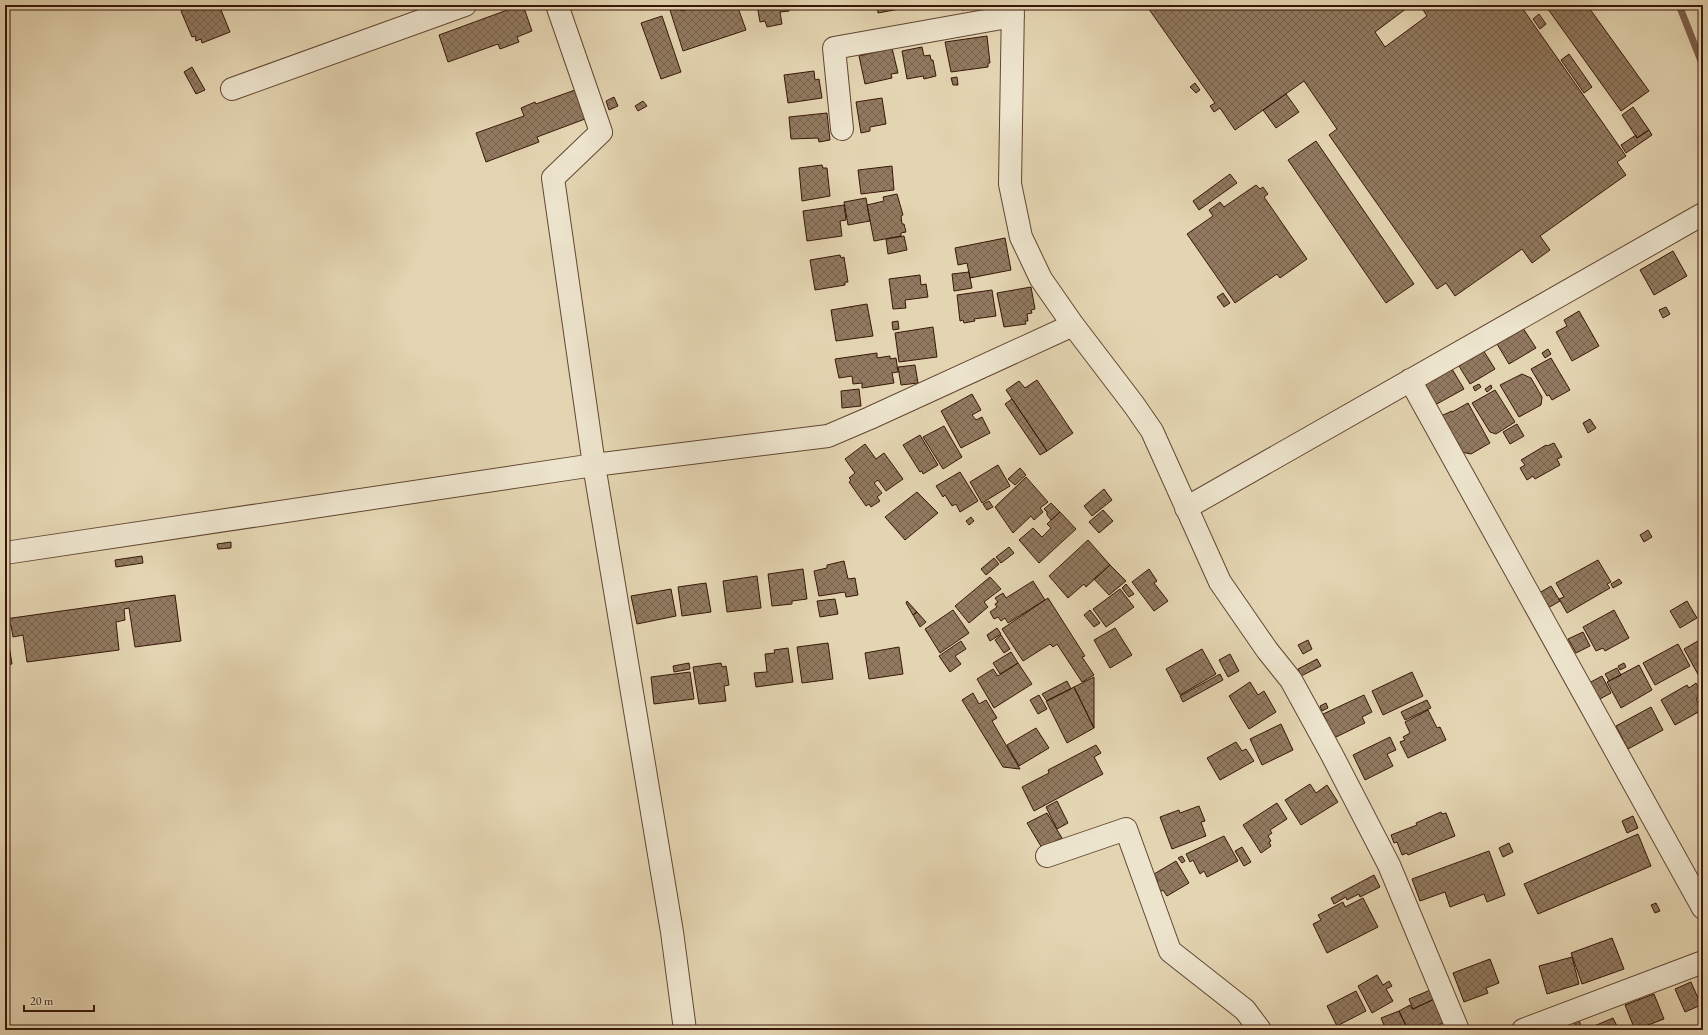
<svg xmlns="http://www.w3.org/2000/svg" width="1708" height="1035" font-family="'EB Garamond',serif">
<defs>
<pattern id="building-cross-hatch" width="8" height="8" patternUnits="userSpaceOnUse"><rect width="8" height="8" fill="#917a60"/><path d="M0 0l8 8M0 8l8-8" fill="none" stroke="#77634d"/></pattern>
</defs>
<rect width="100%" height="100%" fill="#e4d5b2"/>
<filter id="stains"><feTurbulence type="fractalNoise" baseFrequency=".005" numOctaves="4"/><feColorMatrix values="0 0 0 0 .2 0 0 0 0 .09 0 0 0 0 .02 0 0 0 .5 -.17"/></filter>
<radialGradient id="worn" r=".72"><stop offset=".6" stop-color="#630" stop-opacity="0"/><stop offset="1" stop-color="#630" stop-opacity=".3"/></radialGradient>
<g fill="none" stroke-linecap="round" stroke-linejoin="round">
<path stroke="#7c624b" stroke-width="7" d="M1679 5 1703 66"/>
</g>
<path fill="url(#building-cross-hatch)" stroke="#381708" d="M197 5H219L230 32 202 43 201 39 196 41 195 36 192 37 181 11Z
M521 5H523L532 31 517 37 519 42 500 49 498 44 448 62 439 35Z
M674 5H682V6L675 8Z
M701 5H737L746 30 683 51 670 10 680 7 681 11Z
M757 5H788L789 11 780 12 782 24 767 27 765 21 760 22Z
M877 5H915V6L878 13Z
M961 5H984L962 10Z
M1146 5H1411L1375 32 1385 47 1427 16 1420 5H1508L1509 7 1512 5H1520L1626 156 1617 162 1626 175 1540 236 1550 250 1532 263 1522 249 1455 296 1446 283 1437 289 1329 135 1337 129 1304 81 1235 130 1220 108 1214 112 1210 106 1215 103Z
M1545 5H1587L1649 91 1621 111Z
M1539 14 1546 24 1540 29 1533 19Z
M662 16 681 72 661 79 641 23Z
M987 36 990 63H988V67L951 72 945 42Z
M922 47 924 56 930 55 931 60H933L936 76 924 79 923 76 907 79 902 51Z
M892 48 898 73 891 74 892 78 865 84 859 56Z
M1569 54 1592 87 1584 93 1561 60Z
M192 67 205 90 196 94 184 72Z
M814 71 815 80 819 79 822 98 788 103 784 75Z
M957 77 958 85H953L951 78Z
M1195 83 1200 90 1196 93 1190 87Z
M575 90 585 119 537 137 539 142 486 162 476 133 524 116 521 108 535 102 536 104Z
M1286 94 1299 112 1276 128 1263 110Z
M614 97 618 106 609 110 606 101Z
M882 98 886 124 870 127V131L861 133 856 102Z
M643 101 647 106 638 111 635 106Z
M1633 107 1649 130 1637 138 1622 115Z
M827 113 830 140 819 142 818 138 791 139 789 117Z
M1649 130 1652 135 1626 153 1621 145 1636 135 1637 138Z
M1316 141 1414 284 1386 303 1288 160Z
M822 165 823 168H827L830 196 802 201 799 168Z
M892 166 894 190 861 194 858 170Z
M1230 174 1237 183 1199 210 1193 201Z
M1256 185 1260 189 1263 187 1268 194 1264 197 1307 259 1280 278 1277 274 1235 303 1187 234 1213 216 1209 210 1220 202 1224 207Z
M897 194 903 215 901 216 902 224H904L906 232 901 233V236L874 241 867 205 884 201 883 197Z
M866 198 870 221 848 225 844 202Z
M844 205 846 220 840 221 842 236 807 241 803 211Z
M904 236 907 250 888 254 886 239Z
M1005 238 1011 270 970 278 967 263 958 265 955 248Z
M1673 251 1687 276 1654 295 1640 270Z
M840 255 841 258 844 257 848 282H845V285L815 290 810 260Z
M969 272 972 288 954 291 952 274Z
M920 275 921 285 926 284 928 297 905 300 906 308 893 309 889 279Z
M1031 287 1035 309 1031 310 1032 313 1027 314 1028 321H1025L1026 324 1004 327 997 293Z
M992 290 996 316 974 319 975 321 964 323 963 320 960 321 957 295Z
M1223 293 1230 303 1224 307 1217 297Z
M867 304 873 336 836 341 831 310Z
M1666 307 1670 314 1663 318 1659 310Z
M1579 311 1599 346 1572 361 1556 332 1567 326 1564 320Z
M898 321 899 329 893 330 892 322Z
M933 327 937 357 899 362 895 333Z
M1523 328 1536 348 1509 364 1497 344Z
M1548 349 1551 354 1545 358 1542 353Z
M1483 350 1495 369 1470 384 1459 366Z
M877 353V358L890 356V359L896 358 898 372 892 373 894 383 862 388V383L853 384 852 376 839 378 835 359Z
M1551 358 1570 390 1552 400 1549 395 1547 396 1531 369Z
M915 365 918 383 901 385 898 367Z
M1452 369 1464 389 1435 405 1426 388V384Z
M1522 374 1531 378 1542 397 1541 405 1519 417 1500 385Z
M1037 380 1073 433 1047 451 1006 390 1019 381 1025 388Z
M1479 384 1481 387 1475 391 1473 387Z
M1491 385 1492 388 1487 392 1485 389Z
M859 389 861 406 842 408 841 391Z
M1495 390 1515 422 1496 434 1490 432 1472 403Z
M972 394 981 410 972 415 976 420 982 417 990 433 961 448 941 411Z
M1012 399 1047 451 1040 455 1005 404Z
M1468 403 1490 443 1471 454 1461 452 1441 416 1452 411V412Z
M1590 419 1596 428 1588 433 1583 423Z
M1517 424 1524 436 1510 444 1503 432Z
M944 426 962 457 943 469 923 437Z
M920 435 938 465 923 474 922 471 920 472 903 445Z
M1554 443 1562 457 1557 459 1560 465 1535 479 1533 476 1527 480 1520 468 1525 465 1521 460 1546 445 1547 446Z
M865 444 876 459 884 453 903 479 886 491 878 480 874 483 882 493 877 497 880 501 871 507 869 504 866 506 849 482 851 480 849 478 855 473 845 459Z
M998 465 1010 486 982 503 970 482Z
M1020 468 1026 475 1015 485 1008 479Z
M960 472 978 501 960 512 956 504 952 506 945 495 943 497 936 486Z
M1026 477 1048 502 1040 508 1043 512 1034 520 1031 516 1013 533 995 507Z
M1104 489 1112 500 1092 516 1084 506Z
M917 492 938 513 905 540 885 517Z
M989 501 993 507 987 510 983 504Z
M1051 503 1060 512 1051 520 1047 515V512L1044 509Z
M1103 510 1113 521 1099 533 1089 522Z
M1060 512 1076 529 1039 563 1019 540 1033 528 1042 537 1051 528 1047 524Z
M971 517 974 521 969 525 966 521Z
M1648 530 1652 537 1644 542 1640 535Z
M1088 540 1110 565 1086 587 1084 584 1068 598 1049 576Z
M231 542V548L218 549 217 544Z
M1009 547 1014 553 1001 563 996 557Z
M142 556 143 563 116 567 115 560Z
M994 558 999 564 986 575 981 569Z
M1598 560 1611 582 1607 584 1610 588 1567 613 1559 599 1564 597 1556 583Z
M844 561 848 579 855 578 858 595 846 597 845 592 819 596 814 571 827 568V565Z
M1110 565 1126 581 1109 595 1094 579Z
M803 569 807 599 792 601V604L772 606 768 574Z
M1149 569 1157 581 1154 583 1168 601 1154 611 1132 582Z
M757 576 761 608 727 612 723 581Z
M990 577 1001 589 984 602 988 607 969 623 955 606Z
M1619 579 1622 583 1613 588 1611 584Z
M1033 581 1045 600 1008 623 1005 618 1001 621 998 617 994 619 990 612 997 607 995 604 998 602 995 598 1003 593 1006 598Z
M706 583 711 612 682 616 678 587Z
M1126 584 1134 594 1129 597 1122 588Z
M1551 586 1560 601 1548 608 1539 593Z
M671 589 676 616 637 624 631 596Z
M1120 589 1134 607 1106 627 1093 609Z
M175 595 181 641 135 647 129 608 124 609 125 620 116 622 119 650 27 662 23 635 13 637 11 625 6 626 12 664 5 665V619Z
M1048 598 1085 656 1082 657 1094 675 1082 682 1057 644 1053 647 1050 644 1023 661 1002 629Z
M835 599 838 614 820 617 817 601Z
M907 601 917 612 913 615 906 603Z
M1687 601 1697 618 1680 628 1670 611Z
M953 610 969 633 940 653 925 629Z
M1090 610 1100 623 1094 627 1084 615Z
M1614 610 1629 638 1605 651 1603 648 1596 651 1583 627Z
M917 612 926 622 920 627 913 615Z
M997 628 1001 634 990 641 987 635Z
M1115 628 1132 655 1110 668 1094 640Z
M1583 632 1590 646 1576 653 1568 639Z
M1001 635 1010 649 1004 653 995 640Z
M1703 638V677L1700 678 1684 649Z
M1308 640 1312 649 1303 654 1298 645Z
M961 641 966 649 955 656 961 664 950 672 939 656Z
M828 643 833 679 802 683 797 647Z
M1678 644 1690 666 1655 685 1643 663Z
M899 647 903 674 869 679 865 653Z
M788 648 793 682 756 687 754 673 767 672 765 654 775 653 774 650Z
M1202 649 1216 674 1180 695 1166 669Z
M1011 652 1018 663 1000 674 993 663Z
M1230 654 1239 671 1228 677 1219 660Z
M1317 659 1321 666 1301 676 1298 669Z
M689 663 690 669 674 672 673 666Z
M721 663 722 667 726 666 729 685 724 686 726 701 699 704 693 667Z
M1018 663 1032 684 994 708 977 679 993 669 998 676Z
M1624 663 1626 667 1620 670 1618 666Z
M1639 665 1652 690 1621 708 1607 682Z
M1617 668 1621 675 1609 681 1605 674Z
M690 672 694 699 654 704 651 677Z
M1412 672 1423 696 1383 715 1372 691Z
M1220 674 1223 680 1183 702 1180 696Z
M1602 676 1611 693 1598 700 1589 683Z
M1094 677V728L1074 687Z
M1067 681 1071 689 1047 701 1042 694Z
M1250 682 1258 695 1264 691 1276 712 1249 729 1229 696Z
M1696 683 1703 695 1696 699 1702 710 1675 725 1661 700 1687 685 1689 688Z
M1074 687 1094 728 1067 743 1046 701Z
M973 693 979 704 986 700 997 718 992 721 1020 769 1003 767 962 700Z
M1039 695 1047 709 1038 714 1030 700Z
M1364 695 1372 712 1362 717 1365 723 1334 738 1323 714Z
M1427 700 1431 708 1405 720 1401 712Z
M1326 703 1328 708 1322 711 1320 706Z
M1651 707 1663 730 1628 749 1616 726Z
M1428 710 1437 728 1440 727 1446 740 1408 758 1400 742 1405 740 1403 737 1410 733 1405 722Z
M1281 724 1293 750 1262 765 1250 739Z
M1036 728 1049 748 1019 766 1007 745Z
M1390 737 1396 750 1387 754 1393 766 1365 780 1353 755Z
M1236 742 1242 751 1246 749 1254 761 1220 780 1207 758Z
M1096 745 1101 753 1094 757 1103 774 1034 811 1022 787 1049 773 1048 770Z
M1310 784 1316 793 1327 785 1338 802 1301 825 1285 800Z
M1057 801 1068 823 1057 829 1046 807Z
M1277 803 1287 819 1270 830 1272 833 1268 836 1271 841 1269 842 1271 846 1261 853 1243 825Z
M1199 806 1205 821 1201 822 1206 836 1172 849 1160 817 1179 810 1180 813Z
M1441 812 1442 814 1446 813 1455 836 1408 855 1407 853 1402 855 1397 842 1394 843 1391 835 1417 825 1416 823Z
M1047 813 1062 838 1042 848 1027 823Z
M1633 816 1638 828 1627 833 1622 821Z
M1638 834 1651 866 1538 914 1524 884Z
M1224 836 1238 861 1207 877 1204 871 1200 874 1193 860 1190 862 1186 854Z
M1509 843 1513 852 1503 857 1499 848Z
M1242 847 1251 862 1244 866 1235 851Z
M1489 851 1505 895 1487 902 1484 894 1450 907 1445 892 1420 901 1412 879Z
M1182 856 1185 861 1182 863 1178 858Z
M1176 861 1189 883 1167 896 1163 890 1160 892 1155 884 1158 881 1154 874Z
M1374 875 1380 887 1360 897 1359 894 1347 900 1346 897 1334 904 1331 898Z
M1363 898 1378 927 1327 953 1313 924 1321 920 1318 915 1343 902 1345 907Z
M1656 903 1660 911 1655 913 1651 905Z
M1612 938 1624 969 1582 984 1571 953Z
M1572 957 1579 984 1547 994 1539 966Z
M1490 959 1499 983 1486 988 1488 993 1464 1002 1453 973Z
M1377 975 1383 985 1389 981 1392 986 1386 989 1393 1001 1372 1013 1358 986Z
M1691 982 1701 1005 1685 1012 1675 989Z
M1435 988 1439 997 1413 1009 1409 999Z
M1356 991 1366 1011 1337 1026 1327 1006Z
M1654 994 1664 1019 1635 1030 1625 1005Z
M1438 997 1445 1022 1439 1025 1441 1030H1408L1399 1011 1410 1005 1412 1009H1413Z
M1399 1011 1408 1030H1386L1381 1018Z
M1613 1018 1618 1028 1612 1030H1585Z
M1579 1020 1581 1026 1577 1028 1574 1023Z"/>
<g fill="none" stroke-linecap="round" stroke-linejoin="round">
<g stroke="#634632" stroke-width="24">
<path id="minor" d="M557 5 601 132 553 178 594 465 672 932 685 1030
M1013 5 1010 184 1021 237 1041 279 1073 325 1134 405 1152 431 1220 582 1267 650 1291 680 1331 753 1389 865 1458 1030
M232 89 465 5
M842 129 834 48 1013 16
M1410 380 1703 908
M1186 508 1703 214
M5 553 594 465 828 436 870 418 1073 325
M1047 856 1126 829 1170 951 1245 1010 1260 1030"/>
</g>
<g stroke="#634632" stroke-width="24">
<path id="tertiary" d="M1523 1030 1703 962"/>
</g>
<use href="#minor" stroke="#ede4cd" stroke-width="22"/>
<use href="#tertiary" stroke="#ede4cd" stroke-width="22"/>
</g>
<rect width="1708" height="1035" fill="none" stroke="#e4d5b2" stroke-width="20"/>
<rect x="6" y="6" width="1696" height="1023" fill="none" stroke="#381708" stroke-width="2"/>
<rect x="10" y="10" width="1688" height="1015" fill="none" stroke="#381708"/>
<path d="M24 1005v6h70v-6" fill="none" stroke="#381708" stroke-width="2"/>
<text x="30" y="1005" font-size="12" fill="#381708" stroke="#ede4cd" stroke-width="3" paint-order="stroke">20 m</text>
<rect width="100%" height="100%" filter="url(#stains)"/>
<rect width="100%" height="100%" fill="url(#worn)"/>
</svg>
